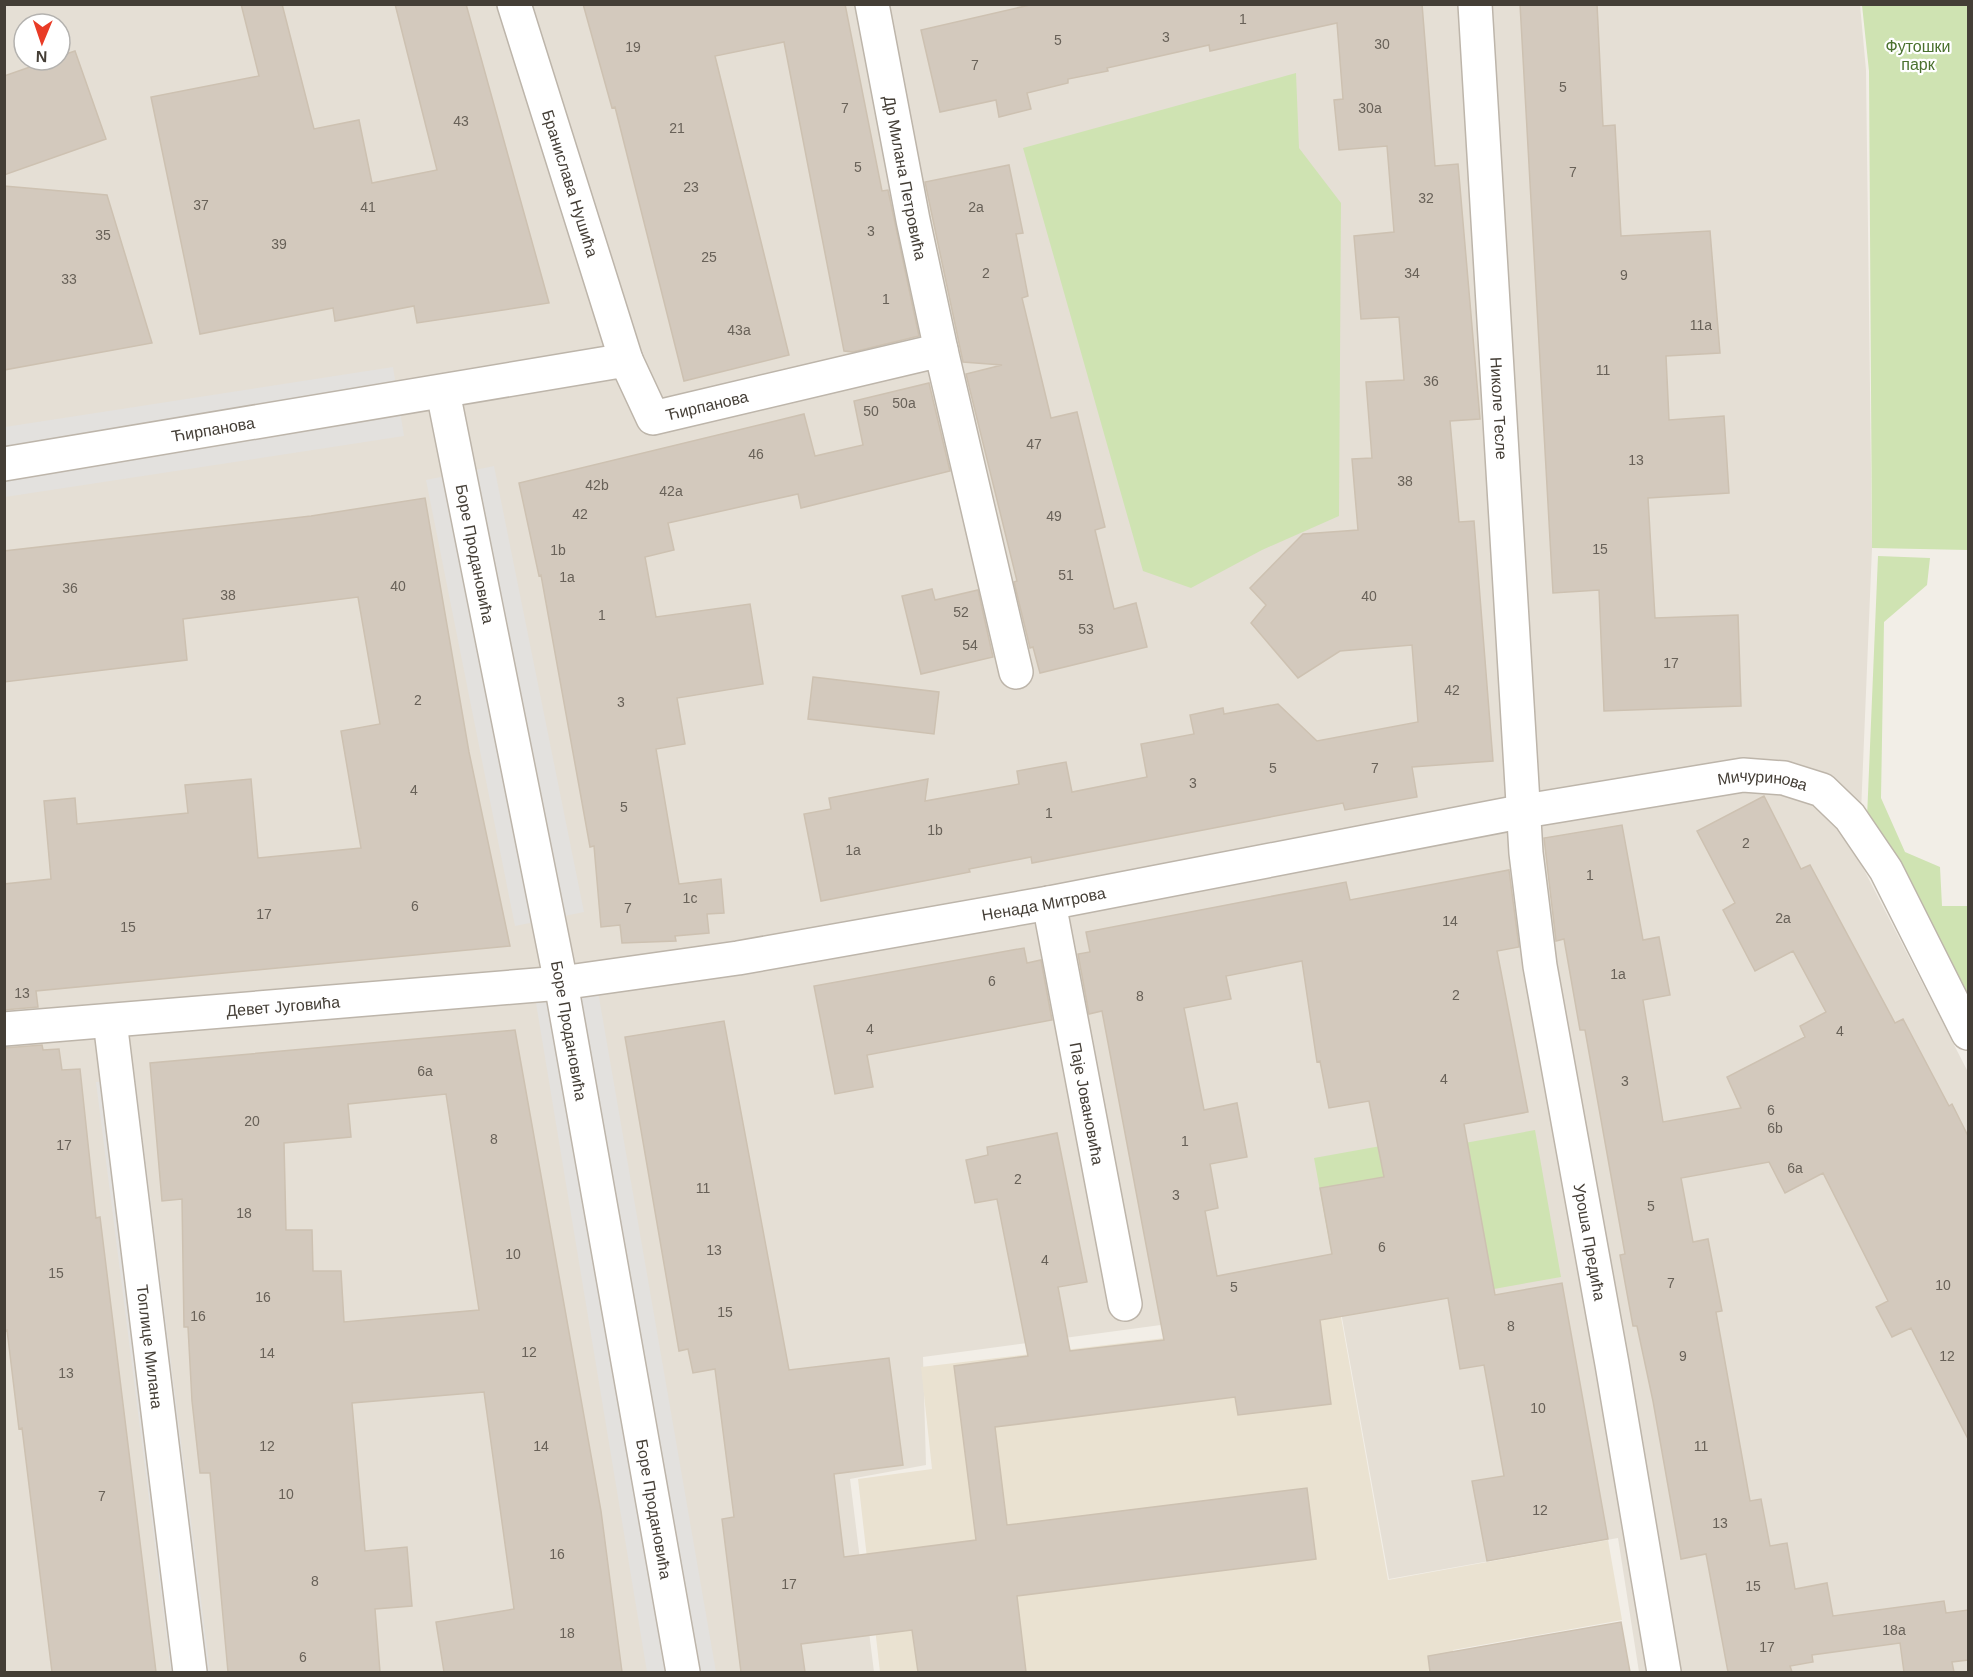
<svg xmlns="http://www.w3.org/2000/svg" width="1973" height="1677" font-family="Arial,sans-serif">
<rect width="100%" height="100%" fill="#f2eee7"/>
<path fill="#e5dfd5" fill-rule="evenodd" d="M5 5H1860L1866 70 1872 548 1859 860 1968 1072V1672H1639L1618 1538 1389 1579 1339 1301 923 1357 926 1465 850 1479 874 1672H5ZM24 24H60V60H24Z"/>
<path fill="#eae2d1" d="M1341 1317 1388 1580 1608 1540 1622 1620 1453 1650 1457 1672H880L858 1479 932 1469 921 1367Z"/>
<path fill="#cfe3b2" d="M1862 5H1968V550L1872 548 1869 71Z
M1296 73 1299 148 1341 203 1339 516 1262 550 1191 588 1143 571 1023 148Z
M1878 556 1930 558 1927 585 1884 622 1881 798 1905 852 1940 867 1942 906H1968V1004L1867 818Z
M1535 1130 1561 1277 1343 1316 1314 1158 1414 1140 1416 1152Z"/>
<path fill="#e3e1de" d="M393 367 404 436 5 497V427Z
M494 466 584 912 515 926 426 480Z
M596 980 716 1672H647L534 991Z
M135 1077 210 1672H171L96 1082Z"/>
<path fill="#d3c9bd" stroke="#cdc1b1" stroke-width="1.5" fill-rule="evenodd" d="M241 4H282L314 129 359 120 372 183 437 170 395 4H466L549 303 417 323 414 306 335 321 333 308 200 334 151 97 259 76Z
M583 4H845L882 191 888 190 919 336 853 352 844 351 784 42 715 56 789 355 684 381 615 107 612 108Z
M1034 4H1422L1435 166 1458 164 1480 419 1450 421 1459 522 1474 521 1493 761 1412 767 1417 797 1345 810 1343 803 1032 863 1031 857 969 869 970 872 821 901 804 814 831 809 829 798 928 779 925 801 1019 784 1017 771 1066 762 1072 792 1147 777 1141 744 1194 734 1190 715 1223 708 1224 714 1278 704 1317 741 1418 722 1412 645 1340 651 1298 678 1251 623 1266 605 1250 588 1303 534 1358 530 1352 459 1372 458 1366 382 1404 380 1399 317 1361 319 1354 236 1394 232 1387 146 1339 150 1334 100 1343 99 1337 23 1210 51 1209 45 1107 68 1108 71 1068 79V83L1027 93 1031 109 999 117 996 100 940 112 921 30Z
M1520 4H1597L1603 126 1615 125 1621 236 1710 231 1720 353 1666 356 1669 420 1724 416 1729 493 1648 498 1655 618 1738 615 1741 706 1604 711 1599 590 1553 593Z
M75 51 106 139 4 175V76L50 60H60V56Z
M1009 165 1023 233 1016 234 1028 296 1022 298 1051 418 1077 412 1105 527 1095 530 1114 609 1136 603 1147 647 1040 673 1033 647 1030 648 1014 582 1017 581 966 374 1002 365 963 362 925 182Z
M4 186 107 195 152 343 4 370Z
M929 383 950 471 801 508 798 494 668 523 674 550 645 557 656 617 750 604 763 684 677 698 685 744 656 749 679 884 721 879 724 913 707 914 709 933 675 936 676 941 622 943 620 925 601 927 594 846 590 847 541 575 539 576 519 483 804 414 815 456 863 445 854 401Z
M425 498 469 752 510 946 36 991 38 1007 4 1010V884L51 879 44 801 75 798 77 824 188 813 185 785 251 779 258 858 361 848 341 731 380 724 358 597 183 619 187 660 4 682V551L311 516Z
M932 589 935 600 978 590 993 657 921 674 902 596Z
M813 677 939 692 934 734 808 719Z
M1764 796 1801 869 1810 865 1895 1023 1903 1019 1949 1106 1952 1104 1968 1136V1439L1911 1328 1892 1337 1876 1307 1888 1301 1823 1173 1785 1193 1769 1162 1681 1178 1693 1242 1708 1239 1722 1311 1716 1312 1750 1501 1761 1499 1770 1546 1787 1543 1795 1589 1827 1583 1833 1616 1944 1601 1946 1613 1968 1610V1660L1952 1662 1954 1672H1904L1900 1643 1812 1655 1813 1662 1790 1666 1792 1672H1728L1706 1554 1681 1559 1653 1401 1637 1326H1633L1620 1255 1625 1254 1585 1030H1580L1564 939 1556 941 1544 838 1622 825 1643 940 1659 937 1670 995 1643 1000 1663 1122 1741 1108 1727 1077 1805 1037 1800 1026 1826 1012 1793 951 1755 971 1723 910 1735 903 1697 831Z
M1509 870 1519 947 1497 951 1528 1112 1464 1124 1495 1295 1562 1283 1608 1539 1487 1561 1472 1481 1504 1476 1484 1365 1460 1369 1448 1298 1320 1320 1331 1404 1238 1415 1235 1397 995 1427 1007 1525 1307 1488 1316 1559 1017 1596 1026 1672H918L912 1630 801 1644 805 1672H741L722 1519 734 1517 715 1369 693 1373 688 1349 679 1351 625 1037 724 1021 789 1370 889 1358 903 1465 834 1474 844 1557 976 1540 954 1366 1028 1356 997 1199 975 1203 966 1160 988 1155 987 1147 1057 1133 1087 1282 1058 1287 1070 1351 1164 1340 1102 1011 1089 1014 1078 954 1090 952 1086 932 1346 882 1350 900ZM1302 961 1317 1062 1320 1061 1329 1108 1369 1101 1384 1177 1320 1188 1332 1254 1217 1276 1205 1211 1218 1208 1210 1164 1247 1157 1237 1103 1204 1110 1184 1008 1231 999 1226 976Z
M1024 948 1027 963 1041 960 1052 1020 867 1055 873 1087 835 1094 814 986Z
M515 1030 601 1511 622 1672H444L436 1622 514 1609 484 1392 352 1403 365 1551 407 1547 412 1606 375 1609 380 1672H228L210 1473H200L192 1401 188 1327H184L182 1199 162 1201 150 1063ZM446 1094 479 1310 344 1322 341 1271H313L312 1230H286L284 1143 351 1137 348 1104Z
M42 1045 43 1050 59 1049 62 1070 80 1069 96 1218 100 1217 156 1672H52L22 1428 19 1429 7 1330 4 1331V1048Z
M1621 1622 1630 1672H1430L1428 1656Z"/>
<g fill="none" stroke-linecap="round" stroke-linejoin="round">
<g stroke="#bdb5aa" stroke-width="36">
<g id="street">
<path id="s1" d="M514 4 626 360"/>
<path id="s2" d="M872 4 913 220 941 350"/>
<path id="s3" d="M1475 4 1526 853 1540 966 1612 1364 1664 1672"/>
<path id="s4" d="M443 392 561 983 683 1672"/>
<path id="s5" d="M4 464 626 360 653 418 941 350 1016 672"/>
<path id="s6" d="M1049 903 1125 1304"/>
<path id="s7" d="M110 1021 190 1672"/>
<path id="s8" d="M4 1029 561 983 738 958 1049 903 1525 811 1743 775 1784 778 1822 790 1850 817 1886 870 1968 1033"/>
</g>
</g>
<use href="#street" stroke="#fff" stroke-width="33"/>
</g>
<g text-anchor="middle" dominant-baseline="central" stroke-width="4.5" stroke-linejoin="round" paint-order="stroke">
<g font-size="14" fill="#686158">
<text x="1243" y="19">1</text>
<text x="1166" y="37">3</text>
<text x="1058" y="40">5</text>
<text x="1382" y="44">30</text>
<text x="633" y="47">19</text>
<text x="975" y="65">7</text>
<text x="1563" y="87">5</text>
<text x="845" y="108">7</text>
<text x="1370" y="108">30a</text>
<text x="461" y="121">43</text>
<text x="677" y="128">21</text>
<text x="858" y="167">5</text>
<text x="1573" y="172">7</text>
<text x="691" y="187">23</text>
<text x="1426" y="198">32</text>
<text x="201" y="205">37</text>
<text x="368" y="207">41</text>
<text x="976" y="207">2a</text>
<text x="871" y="231">3</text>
<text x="103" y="235">35</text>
<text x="279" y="244">39</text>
<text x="709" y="257">25</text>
<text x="986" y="273">2</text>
<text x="1412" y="273">34</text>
<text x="1624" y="275">9</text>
<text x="69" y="279">33</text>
<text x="886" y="299">1</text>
<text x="1701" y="325">11a</text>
<text x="739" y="330">43a</text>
<text x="1603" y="370">11</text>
<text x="1431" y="381">36</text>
<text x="904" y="403">50a</text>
<text x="871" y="411">50</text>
<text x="1034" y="444">47</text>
<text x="756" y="454">46</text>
<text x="1636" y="460">13</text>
<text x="1405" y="481">38</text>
<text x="597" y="485">42b</text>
<text x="671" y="491">42a</text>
<text x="580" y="514">42</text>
<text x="1054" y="516">49</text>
<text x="1600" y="549">15</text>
<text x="558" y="550">1b</text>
<text x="1066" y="575">51</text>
<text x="567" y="577">1a</text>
<text x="398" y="586">40</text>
<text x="70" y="588">36</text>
<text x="228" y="595">38</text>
<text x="1369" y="596">40</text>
<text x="961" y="612">52</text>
<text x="602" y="615">1</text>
<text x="1086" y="629">53</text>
<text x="970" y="645">54</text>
<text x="1671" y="663">17</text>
<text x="1452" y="690">42</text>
<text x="418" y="700">2</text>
<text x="621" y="702">3</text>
<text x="1273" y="768">5</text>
<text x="1375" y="768">7</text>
<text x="1193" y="783">3</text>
<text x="414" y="790">4</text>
<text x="624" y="807">5</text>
<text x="1049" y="813">1</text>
<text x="935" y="830">1b</text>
<text x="1746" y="843">2</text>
<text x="853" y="850">1a</text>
<text x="1590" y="875">1</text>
<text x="690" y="898">1c</text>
<text x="415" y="906">6</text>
<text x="628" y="908">7</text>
<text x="264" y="914">17</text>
<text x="1783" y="918">2a</text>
<text x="1450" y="921">14</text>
<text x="128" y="927">15</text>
<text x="1618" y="974">1a</text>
<text x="992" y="981">6</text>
<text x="22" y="993">13</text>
<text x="1456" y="995">2</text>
<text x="1140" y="996">8</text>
<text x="870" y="1029">4</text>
<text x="1840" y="1031">4</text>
<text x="425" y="1071">6a</text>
<text x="1444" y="1079">4</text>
<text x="1625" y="1081">3</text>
<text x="1771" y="1110">6</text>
<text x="252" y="1121">20</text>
<text x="1775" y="1128">6b</text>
<text x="494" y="1139">8</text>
<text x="1185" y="1141">1</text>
<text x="64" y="1145">17</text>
<text x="1795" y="1168">6a</text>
<text x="1018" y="1179">2</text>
<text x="703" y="1188">11</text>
<text x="1176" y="1195">3</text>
<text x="1651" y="1206">5</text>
<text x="244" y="1213">18</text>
<text x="1382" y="1247">6</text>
<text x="714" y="1250">13</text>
<text x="513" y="1254">10</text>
<text x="1045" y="1260">4</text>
<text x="56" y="1273">15</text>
<text x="1671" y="1283">7</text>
<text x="1943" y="1285">10</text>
<text x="1234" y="1287">5</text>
<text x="263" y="1297">16</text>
<text x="725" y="1312">15</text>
<text x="198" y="1316">16</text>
<text x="1511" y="1326">8</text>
<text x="529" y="1352">12</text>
<text x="267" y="1353">14</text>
<text x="1683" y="1356">9</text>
<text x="1947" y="1356">12</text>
<text x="66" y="1373">13</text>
<text x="1538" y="1408">10</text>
<text x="267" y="1446">12</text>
<text x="541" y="1446">14</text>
<text x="1701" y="1446">11</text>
<text x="286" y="1494">10</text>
<text x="102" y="1496">7</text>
<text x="1540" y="1510">12</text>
<text x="1720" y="1523">13</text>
<text x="557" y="1554">16</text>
<text x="315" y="1581">8</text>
<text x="789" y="1584">17</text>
<text x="1753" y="1586">15</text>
<text x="1894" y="1630">18a</text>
<text x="567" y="1633">18</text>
<text x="1767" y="1647">17</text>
<text x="303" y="1657">6</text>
</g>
<g font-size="16" fill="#4a712e" stroke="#fff">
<text x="1918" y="46">Футошки<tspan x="1918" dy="18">парк</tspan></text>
</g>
<g font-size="16" fill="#443e36" stroke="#fff">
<text stroke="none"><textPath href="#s2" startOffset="177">Др Милана Петровића</textPath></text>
<text stroke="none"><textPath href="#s1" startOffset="188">Бранислава Нушића</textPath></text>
<text stroke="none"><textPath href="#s5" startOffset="750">Ћирпанова</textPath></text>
<text stroke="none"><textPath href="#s3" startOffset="405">Николе Тесле</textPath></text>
<text stroke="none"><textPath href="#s5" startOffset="212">Ћирпанова</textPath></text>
<text stroke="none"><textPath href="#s4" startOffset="165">Боре Продановића</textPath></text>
<text stroke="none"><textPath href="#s8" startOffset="1779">Мичуринова</textPath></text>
<text stroke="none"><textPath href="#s8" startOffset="1048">Ненада Митрова</textPath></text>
<text stroke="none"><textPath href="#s8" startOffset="280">Девет Југовића</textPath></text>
<text stroke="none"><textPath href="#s4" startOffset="651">Боре Продановића</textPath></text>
<text stroke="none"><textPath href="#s6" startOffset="204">Паје Јовановића</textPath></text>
<text stroke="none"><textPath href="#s3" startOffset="1245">Уроша Предића</textPath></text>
<text stroke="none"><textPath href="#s7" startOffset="328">Топлице Милана</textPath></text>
<text stroke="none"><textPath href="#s4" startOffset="1137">Боре Продановића</textPath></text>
</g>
</g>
<rect width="1973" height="1677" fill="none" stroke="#443e36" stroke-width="12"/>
<g transform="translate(42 42) rotate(182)"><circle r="28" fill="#ffffff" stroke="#b4b2af" stroke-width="1.5"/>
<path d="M0-4.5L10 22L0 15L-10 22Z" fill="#e93b26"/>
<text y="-9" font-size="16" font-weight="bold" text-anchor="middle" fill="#443e36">N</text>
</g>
</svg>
